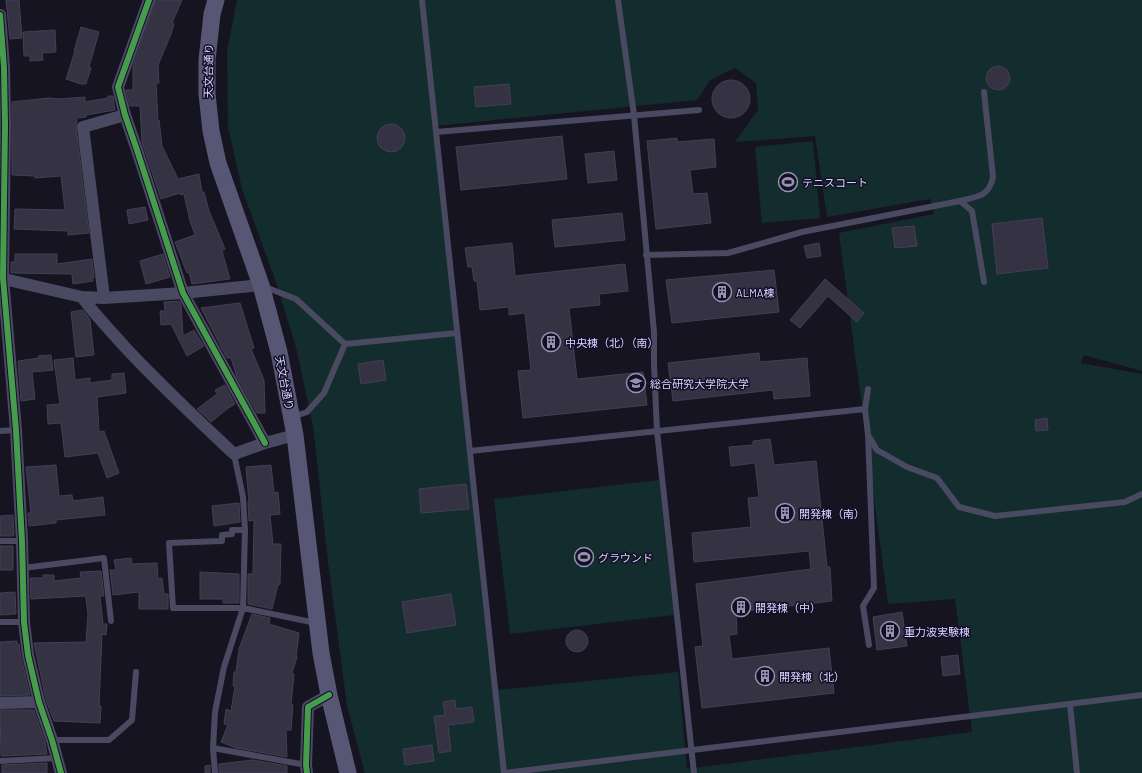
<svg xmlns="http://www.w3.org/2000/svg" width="1142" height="773" font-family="Barlow,'Noto Sans JP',sans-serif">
<rect width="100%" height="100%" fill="#161421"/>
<path fill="#132c2d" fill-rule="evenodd" d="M237 0H1142V371L1084 355 1081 363 1142 374V773H365L347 706 328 562 313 426 297 351 276 282 242 189 228 127 227 52ZM735 68 756 83 758 110 735 142 815 136 827 217 930 199 934 214 839 233 888 604 955 599 972 732 687 769 678 672 497 690 435 126 697 100 710 80Z
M813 141 820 218 762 223 755 147Z
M659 480 674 615 510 634 494 499Z"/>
<path fill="#343243" stroke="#433f54" d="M6 0H19L22 38 10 39Z
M156 0H182L172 23 174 24 171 34 158 65 159 83H156L158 121 159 120 162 146 178 179 199 174 202 192H204L209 211 225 249 222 251 230 279 192 284 189 272 187 273 175 242 195 235 190 221 184 194 181 195 180 193 161 199 142 142 140 106H130L126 90H133V66Z
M81 27 99 32 89 67 91 68 86 84H81L66 79 75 51H74Z
M55 30 56 52 42 53 43 60 30 61V56H24L23 32Z
M986 78a12 12 0 1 1 24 0a12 12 0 1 1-24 0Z
M712 99a19 19 0 1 1 38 0a19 19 0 1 1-38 0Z
M509 84 511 104 476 107 474 87Z
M108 96H113L115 110 86 115V117L77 118 76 128 89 233 68 235V231L14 229 15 209 65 210 61 176 35 178V176L12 175V102L49 98 59 99 85 97V102L108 98Z
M377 138a14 14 0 1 1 28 0a14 14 0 1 1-28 0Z
M562 136 567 179 461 190 456 147Z
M677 138V142L714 139 716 167 690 170 693 194 707 193 711 223 656 229 647 141Z
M614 151 617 180 588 183 585 154Z
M145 207 148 220 129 224 127 210Z
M622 213 625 240 555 247 552 220Z
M1042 218 1048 268 997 274 992 224Z
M914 226 917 246 895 248 892 228Z
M512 243 515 276 625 264 628 291 599 294 600 305 569 308 577 379 643 372 647 405 523 418 518 371 531 370 525 313 509 315V307L480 310 477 281H474L472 267H468L465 248Z
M819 243 821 256 807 258 804 246Z
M15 254H57V264L92 259 94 278 92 279 93 281 73 284 72 274 11 273V262H15Z
M163 254 170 277 146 284 140 261Z
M774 270 779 312 672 323 666 280Z
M825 279 864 313 857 322 828 296 800 328 790 320Z
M179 301 181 304 183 336 194 330 204 346 187 356 171 324 161 325 160 311H165L164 302Z
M240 303 254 348 251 349 264 380 265 413H257L237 377 231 358H227L201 308Z
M83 310 90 319 94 355 76 357 71 312Z
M759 353 760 362 807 358 810 396 774 399 773 390 673 401 668 363Z
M51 355 53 370 32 372 35 399 21 401 18 361 39 358 38 356Z
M73 358 75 380 90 378V383L112 380V374L124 373 126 393 97 397 99 432 104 431 119 473 107 478 98 453 65 457 61 423 48 424 47 405 60 404 54 360Z
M383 360 386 380 361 384 358 364Z
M225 385 235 404 227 409 211 422 197 409 217 394 215 390Z
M1047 418 1048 430 1036 431 1035 420Z
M770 439 774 465 816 461 827 567H830L832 601 736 612 737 634 729 635 732 659 829 648 834 693 702 708 695 647 703 646 696 584 811 569 809 551 694 562 692 533 751 527 748 498 759 497 755 463 731 466 729 447 753 445V441Z
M56 465 59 496 72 495 73 501 103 497 105 515 56 520V523L29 526 28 513H31L26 467Z
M271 465 274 493 278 492 280 514 270 515 273 544H281L280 584 278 585 272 609 248 604V574H253L254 520 249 521 248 502H249L246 467Z
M466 484 469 509 421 513 419 489Z
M239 503 240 522 214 526 212 506Z
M13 515 14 535 13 536H0V516Z
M0 546H13V570H0Z
M131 558 132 564 157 563 158 579 162 578 164 594H168V609H139V592L113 595 110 570H116L114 560Z
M101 571 104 596H100L103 624H107L106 635 102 634 99 706H101L100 723 54 721 46 700 34 643 86 642 88 614 86 598 85 596 31 599 30 578H43V575H54V581L81 578 80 572Z
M200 572 239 574V603H223V599H200Z
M15 592 16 614 0 615V593Z
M451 594 456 625 407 633 402 602Z
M902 612 907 646 877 650 873 617Z
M252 614 270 618 269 624 299 633 296 657H297L292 673 294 674 291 705H293L291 730H286L287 757 236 748 221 742 228 725 224 724 226 709 231 711 235 686H233L234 672H236L239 649Z
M566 641a11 11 0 1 1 22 0a11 11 0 1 1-22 0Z
M17 641V644H19L21 657 30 695 0 696V642Z
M958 655 960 674 943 676 941 657Z
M455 700 456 709 472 707 474 722 448 725 451 751 439 753 434 716 445 715 443 702Z
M0 710H34L45 742 47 754 1 756Z
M432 745 434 761 405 765 403 749Z
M253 760 287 766V773H219V764Z
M47 763V773H2V765Z
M210 765V773H205V766Z"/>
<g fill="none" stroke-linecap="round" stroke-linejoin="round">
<path stroke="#4a4962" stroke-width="6" d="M422 0 504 773
M618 0 634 115 654 332V363L657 431 694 773
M436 132 699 110
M960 201 972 211 984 282
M646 255 728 253 802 232 960 201C978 196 989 197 993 177L984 92
M265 287 296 299 345 344 457 333
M865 409 868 435 874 588 863 606 869 645
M292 417 307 412 324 393 345 344
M0 431 16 430
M868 435 877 450 907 467 937 478 959 507 995 516 1125 502 1142 494
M470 451 865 409 868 389
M245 530H232V534L222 535V541L169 543 173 608H243L316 623
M0 541H22
M23 568 104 558 111 621
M0 622H24
M1070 704 1077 773
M52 740H109L132 720 136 672
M213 748 306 765
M0 761 57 758
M215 773 213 748 215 712 224 667 243 608 245 530 243 497 234 454
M504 773 1142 695"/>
<path stroke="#4a4962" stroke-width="12" d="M149 0 118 87 125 115 137 150 183 293 265 443
M0 15 4 68 5 125 3 278 16 430 22 541 24 622 28 655 39 702 52 740 61 773
M0 278 82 297 104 298 183 293 261 285
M82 297C95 315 110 330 124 346 159 384 197 419 234 454L265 443 295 435
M104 298 83 127 125 115
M0 703 39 702
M307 773 306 765 308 707 329 695"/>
<path stroke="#575674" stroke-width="17" d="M216 0 212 14 207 60V94L211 131 218 163 261 285 279 352 295 435 321 653 329 695 348 773"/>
<g stroke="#130f26" stroke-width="8">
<path id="cycleway" d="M149 0 118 87 125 115 137 150 183 293 265 443
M0 15 4 68 5 125 3 278 16 430 22 541 24 622 28 655 39 702 52 740 61 773
M307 773 306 765 308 707 329 695"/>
</g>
<use href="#cycleway" stroke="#469c4c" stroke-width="6"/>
</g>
<defs>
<g id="stadium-ring" transform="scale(1)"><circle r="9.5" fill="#130f26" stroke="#9591b1" stroke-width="1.5"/><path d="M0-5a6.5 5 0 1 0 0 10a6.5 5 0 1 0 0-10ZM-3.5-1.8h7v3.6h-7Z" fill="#9591b1"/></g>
<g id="building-ring" transform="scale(1)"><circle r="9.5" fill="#130f26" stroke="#9591b1" stroke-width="1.5"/><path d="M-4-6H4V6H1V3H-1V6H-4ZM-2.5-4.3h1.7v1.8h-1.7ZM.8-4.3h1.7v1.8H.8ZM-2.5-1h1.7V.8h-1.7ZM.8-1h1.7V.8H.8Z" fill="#9591b1"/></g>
<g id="university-ring" transform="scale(1)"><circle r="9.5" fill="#130f26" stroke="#9591b1" stroke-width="1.5"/><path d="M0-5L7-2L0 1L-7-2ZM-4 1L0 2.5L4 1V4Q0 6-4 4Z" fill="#9591b1"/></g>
</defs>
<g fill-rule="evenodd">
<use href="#stadium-ring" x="788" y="182"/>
<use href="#building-ring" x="722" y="292"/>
<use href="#building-ring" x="551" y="342"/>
<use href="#university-ring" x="636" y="383"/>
<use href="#building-ring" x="785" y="513"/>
<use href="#stadium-ring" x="584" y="557"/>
<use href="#building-ring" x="741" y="607"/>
<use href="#building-ring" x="890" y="631"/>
<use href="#building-ring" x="765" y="676"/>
</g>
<g text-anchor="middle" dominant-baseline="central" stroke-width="3" stroke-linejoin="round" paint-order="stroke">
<g font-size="11" fill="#d9d4ff" stroke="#130f26">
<text transform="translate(208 71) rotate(-89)">天文台通り</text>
<text transform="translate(285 383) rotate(79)">天文台通り</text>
</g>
<g font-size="11" fill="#d9d4ff" stroke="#130f26" text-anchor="start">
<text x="802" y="182">テニスコート</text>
<text x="736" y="292">ALMA棟</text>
<text x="565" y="342">中央棟（北）（南）</text>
<text x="650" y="383">総合研究大学院大学</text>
<text x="799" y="513">開発棟（南）</text>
<text x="598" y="557">グラウンド</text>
<text x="755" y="607">開発棟（中）</text>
<text x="904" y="631">重力波実験棟</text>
<text x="779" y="676">開発棟（北）</text>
</g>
</g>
</svg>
